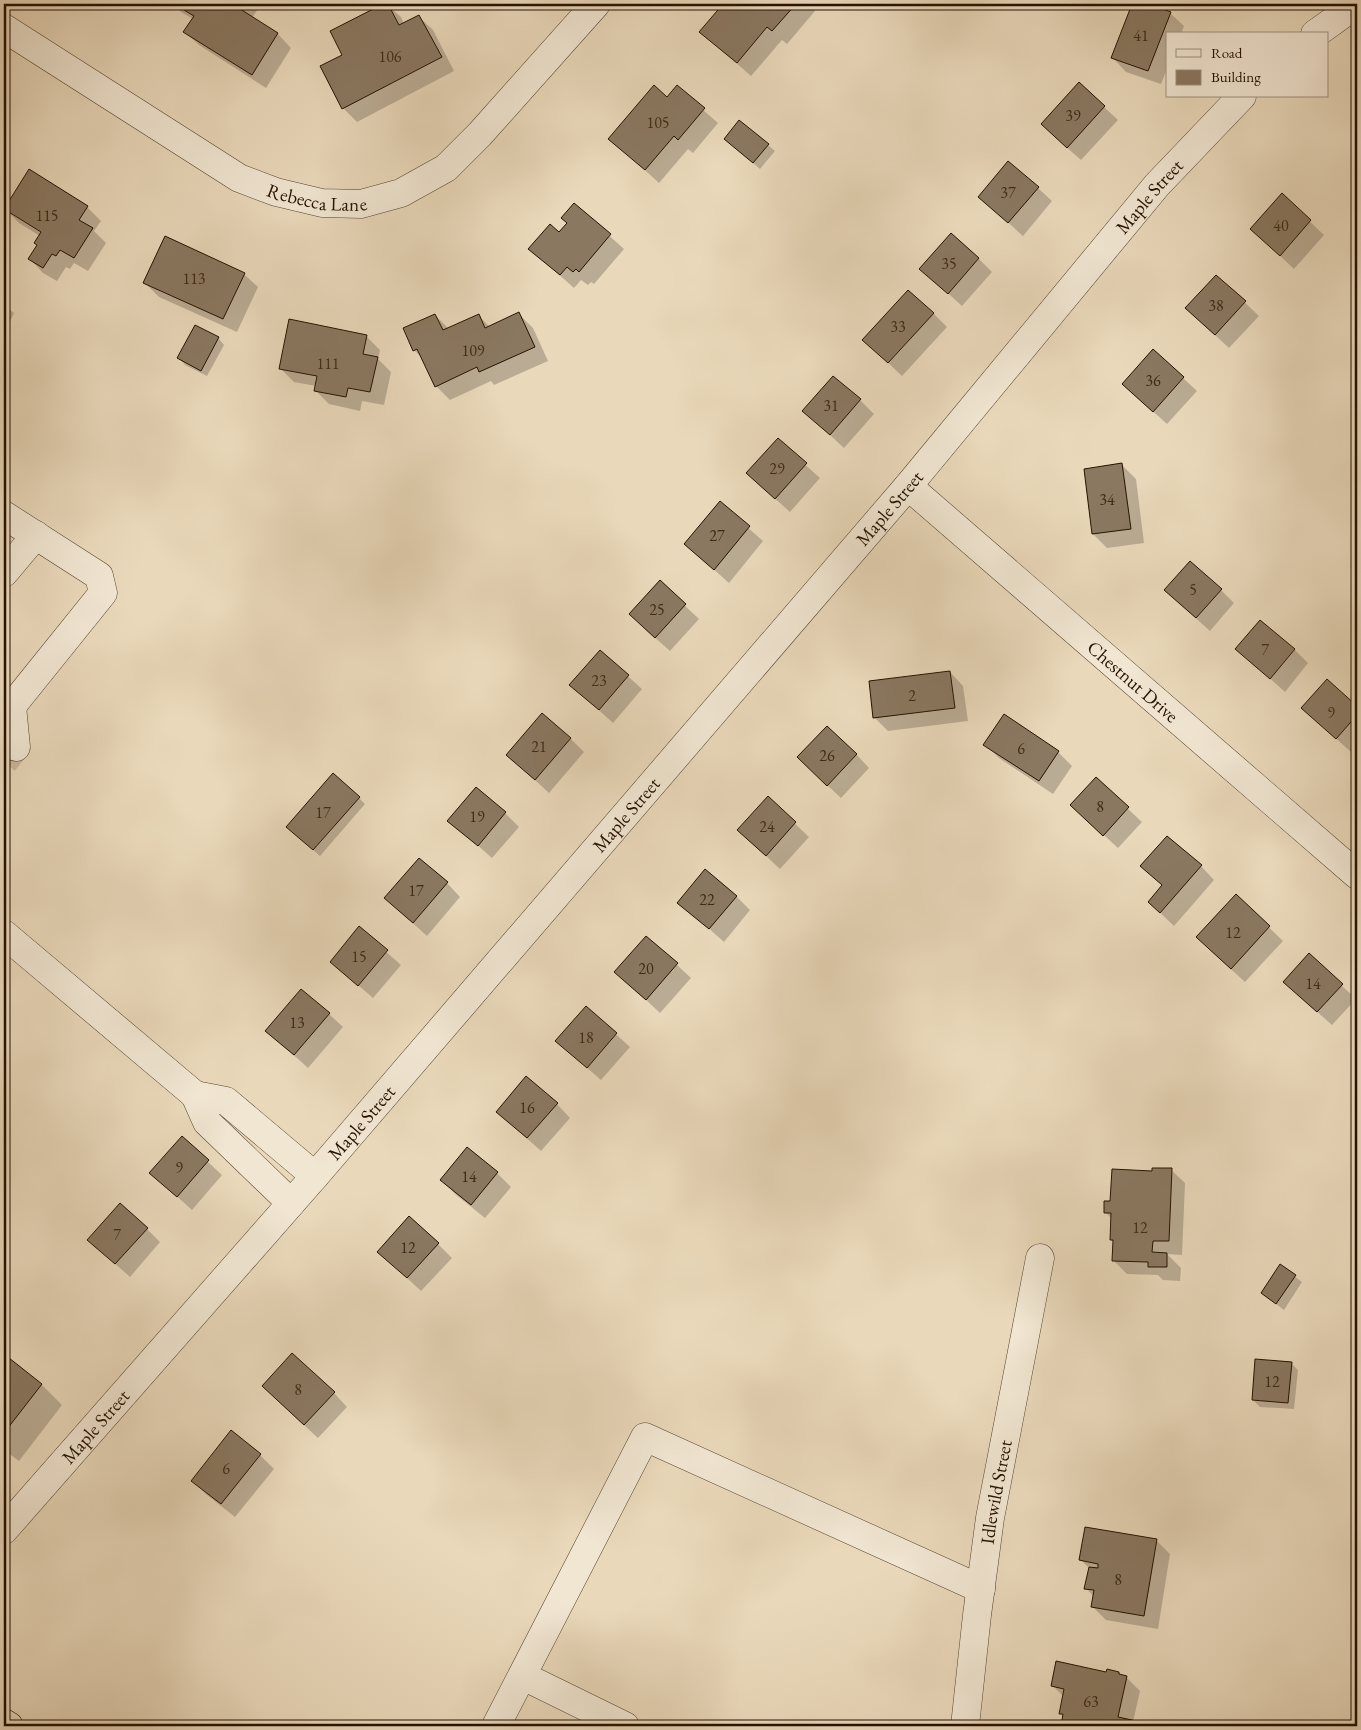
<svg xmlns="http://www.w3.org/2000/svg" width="1361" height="1730" font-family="'EB Garamond',serif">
<rect width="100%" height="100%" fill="#e9d8ba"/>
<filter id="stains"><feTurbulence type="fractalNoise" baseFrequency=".004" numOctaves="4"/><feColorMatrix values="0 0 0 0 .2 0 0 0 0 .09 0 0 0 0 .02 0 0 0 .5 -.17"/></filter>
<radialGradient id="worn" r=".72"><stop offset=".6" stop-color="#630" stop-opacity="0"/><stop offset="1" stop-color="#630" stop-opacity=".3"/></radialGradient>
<path fill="#0003" d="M173 4H261L252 18 278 34 291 48 266 88 199 45 185 32 193 19 181 12Z
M386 4 401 17 404 24 419 17 433 30 454 71 357 122 343 108 344 56 331 32Z
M725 4H807L815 11 787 44 782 40 751 76 701 32Z
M1133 4H1146L1170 13 1184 26 1181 34H1167V69L1161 84 1126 72 1113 58Z
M677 87 718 123 693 153 688 149 659 183 610 138 667 98Z
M1104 107 1118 120 1081 160 1056 138Z
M732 145H768L775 151 760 169Z
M1038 188 1052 201 1023 236 980 197Z
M1282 195 1324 235 1294 269 1252 229Z
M574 204 624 249 594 284 591 282 588 285 581 280 574 288 530 249 559 233 568 223Z
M87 207 101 221 94 231 106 243 88 271 74 263 70 269 66 267 57 281 43 273 30 259 38 246 40 236 19 223 5 209Z
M978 258 992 272 962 306 921 269Z
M244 274 258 287 237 332 159 297 145 283Z
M1217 276 1259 316 1229 348 1201 322Z
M4 305 14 313 4 334Z
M933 313 947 327 902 376 864 340Z
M519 314 533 328 548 361 494 385 491 381 450 400 436 386 423 359 414 350 435 315 449 329 478 315 490 327Z
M366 336 380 350 378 359 391 372 384 405 362 401 360 411 329 404 315 390 316 386 294 382 280 368Z
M218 338 224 345 207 376 185 365 179 358Z
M1183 378 1197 391 1167 424 1138 398Z
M860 400 874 414 844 448 804 411Z
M778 440 820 478 790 512 762 487Z
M1122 465 1136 479 1144 543 1107 548 1093 534 1085 470Z
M720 503 763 541 729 583 685 544Z
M660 582 699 619 670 651 644 628Z
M1221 590 1234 603 1210 631 1180 604Z
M1237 649 1295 650 1308 663 1285 692Z
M600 651 642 689 613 723 571 685Z
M950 672 963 686 968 721 888 731 874 717Z
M1327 681 1357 708V745L1351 752 1302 708Z
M570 738 584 752 549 793 508 755Z
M985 744 1058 752 1072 766 1053 794 999 758Z
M856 754 869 768 841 798 812 771Z
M1096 779 1142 822 1118 848 1086 819Z
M359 798 365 804 320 856 294 833Z
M768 798 809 837 780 869 752 843Z
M505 813 519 827 492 858 449 820Z
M1142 866H1201L1214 880 1174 926 1149 902 1163 886Z
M447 883 460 897 427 936 385 898Z
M736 896 750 910 724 942 679 902Z
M1236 896 1283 941 1245 982 1211 951Z
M359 928 401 965 373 998 331 962Z
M647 937 691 978 660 1013 616 972Z
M1309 955 1356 999 1332 1025 1298 995Z
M586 1007 630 1047 601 1080 571 1054Z
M329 1014 343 1027 308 1068 267 1031Z
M557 1104 570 1118 541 1151 497 1112Z
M182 1138 222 1175 192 1210 151 1173Z
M468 1149 497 1173 511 1187 485 1218 455 1194 442 1180Z
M1171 1170 1185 1183 1182 1255 1167 1254 1181 1268 1180 1281 1163 1280 1158 1275 1127 1274 1113 1260 1114 1242 1111 1240 1112 1219 1105 1212 1112 1203 1153 1172Z
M147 1229 160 1242 130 1277 103 1253Z
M438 1244 452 1258 421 1291 379 1252Z
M1281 1266 1302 1282 1284 1310 1262 1293Z
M4 1355 42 1385 62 1405 19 1461 4 1450Z
M1291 1363 1298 1370 1294 1409 1260 1407 1253 1400Z
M334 1393 347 1407 318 1438 277 1400Z
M260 1455 274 1469 235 1517 207 1495 193 1481Z
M1156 1540 1170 1554 1158 1629 1106 1620 1092 1606 1094 1597 1086 1588 1090 1569 1081 1560Z
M1119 1673 1122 1676 1126 1677 1140 1691 1133 1722 1140 1723 1143 1726H1062L1064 1717 1060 1713 1064 1697 1052 1685Z"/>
<path fill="#8a7861" stroke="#241100" d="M174 4H239L237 7 278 33 252 75 183 32 194 16Z
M383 4H388L399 25 419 15 442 57 342 109 320 66 342 55 330 31Z
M723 4H796L772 31 767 27 737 63 699 32Z
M1132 4H1150L1171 12 1148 71 1111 58Z
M1079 82 1105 106 1067 148 1041 124Z
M654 85 667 97 677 85 705 108 678 140 674 136 645 170 608 139Z
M739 120 769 144 753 163 724 139Z
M1008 161 1039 187 1008 223 978 197Z
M29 169 88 206 79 220 93 228 74 258 60 250 56 256 52 254 43 268 28 259 37 245 34 243 41 232 4 209Z
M1282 193 1311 220 1280 256 1250 229Z
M574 203 611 234 579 272 576 269 573 272 567 267 560 275 528 249 550 224 559 232 567 223 561 218Z
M951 233 979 258 948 294 919 269Z
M165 236 245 273 223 319 143 283Z
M1216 275 1246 301 1215 335 1185 308Z
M908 290 934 313 888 363 862 340Z
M4 304 8 306 4 315Z
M519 312 535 347 479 372 477 367 435 387 417 349 413 351 403 328 435 314 443 330 479 314 485 328Z
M289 319 367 335 363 354 378 357 370 392 348 388 346 397 314 391 317 376 279 369Z
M195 325 219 337 201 371 177 358Z
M1153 349 1184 377 1153 412 1122 384Z
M833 376 861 399 830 435 802 411Z
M778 438 807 463 775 499 746 473Z
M1122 463 1131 529 1092 534 1084 469Z
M720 501 750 526 714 570 684 544Z
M1190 561 1222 589 1196 618 1164 590Z
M660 580 686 604 655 638 629 614Z
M1260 620 1295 649 1270 679 1235 649Z
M600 650 629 675 599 710 569 685Z
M950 671 955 708 873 718 869 681Z
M1327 679 1357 706V715L1336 739 1301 708Z
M542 713 571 738 535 780 506 755Z
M1004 714 1059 751 1039 781 983 745Z
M827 726 857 754 827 786 797 757Z
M333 773 360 797 313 850 286 827Z
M1096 777 1129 807 1103 836 1070 805Z
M476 787 506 812 478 846 447 821Z
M768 796 796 822 766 856 737 830Z
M1167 836 1202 865 1160 913 1148 902 1162 885 1140 866Z
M419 858 448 882 413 923 384 898Z
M705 869 737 896 709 929 677 903Z
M1236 894 1270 926 1231 969 1196 937Z
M359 926 388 950 358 986 330 962Z
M646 936 678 963 646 1000 614 972Z
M1309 953 1343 984 1317 1012 1283 982Z
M301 989 330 1013 294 1055 265 1031Z
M586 1006 617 1033 587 1068 555 1041Z
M526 1076 558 1103 527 1138 496 1112Z
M182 1136 209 1160 177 1197 149 1173Z
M467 1147 498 1172 471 1205 440 1180Z
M1152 1168H1172L1169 1241H1153L1152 1252 1167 1253V1267H1148V1262L1112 1261 1113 1240H1110L1111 1213H1104V1201H1110L1112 1169 1152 1171Z
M120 1203 148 1228 115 1264 87 1240Z
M409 1216 439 1243 407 1278 377 1252Z
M1280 1264 1296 1275 1276 1304 1261 1293Z
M292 1353 335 1392 304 1425 262 1386Z
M4 1354 42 1384 4 1433Z
M1255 1359 1292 1362 1288 1403 1252 1400Z
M231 1430 261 1454 221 1504 191 1481Z
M1085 1527 1157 1539 1144 1616 1091 1607 1094 1590 1084 1589 1089 1567 1098 1568V1564L1079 1560Z
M1056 1661 1106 1672 1107 1669 1119 1672V1674L1127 1676 1118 1717 1141 1722 1140 1726H1061L1063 1714H1059L1064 1689 1051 1686Z"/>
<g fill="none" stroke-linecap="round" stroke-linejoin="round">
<path stroke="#cbba9e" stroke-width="28" stroke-dasharray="28 14" stroke-linecap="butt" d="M4 762 16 747"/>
<g stroke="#55432e" stroke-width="29">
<g id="minor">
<path id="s1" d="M4 28 239 178 276 192 322 203 361 204 401 193 446 168 480 134 596 4"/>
<path d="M1315 34 1357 4"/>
<path id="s2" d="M908 486 1357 875"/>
<path d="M4 515 99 576 103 593 4 716"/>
<path d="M4 573 36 535"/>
<path d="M12 706 16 747"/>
<path d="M4 934 195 1095"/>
<path d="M291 1203 207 1122 195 1095 226 1101 315 1176"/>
<path id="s3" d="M4 1530 315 1176 908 486 1157 185 1242 96"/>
<path d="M523 1676 625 1726"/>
<path d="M496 1726 645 1437 981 1589"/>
<path id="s4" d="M965 1726 977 1615 990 1518 1040 1258"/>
</g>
</g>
<g stroke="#241100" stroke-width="29">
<path id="highway" d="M4 1723 9 1726"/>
</g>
<use href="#minor" stroke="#f1e6d2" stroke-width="28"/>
<use href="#highway" stroke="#e9d8ba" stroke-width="28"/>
</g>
<g text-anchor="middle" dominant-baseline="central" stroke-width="4" stroke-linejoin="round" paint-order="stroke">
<g font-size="16" fill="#3e2b18">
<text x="1141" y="35">41</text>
<text x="390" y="56">106</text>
<text x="1073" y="115">39</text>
<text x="658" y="122">105</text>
<text x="1008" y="192">37</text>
<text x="47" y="215">115</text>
<text x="1281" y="225">40</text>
<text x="949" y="263">35</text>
<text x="194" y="278">113</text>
<text x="1216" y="305">38</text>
<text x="898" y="326">33</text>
<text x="473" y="350">109</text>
<text x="328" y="363">111</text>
<text x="1153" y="380">36</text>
<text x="831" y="405">31</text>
<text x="777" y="468">29</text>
<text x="1107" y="499">34</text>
<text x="717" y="535">27</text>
<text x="1193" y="589">5</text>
<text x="657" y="609">25</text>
<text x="1265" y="649">7</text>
<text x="599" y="680">23</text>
<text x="912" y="695">2</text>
<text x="1331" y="712">9</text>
<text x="539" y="746">21</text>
<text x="1021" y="748">6</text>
<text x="827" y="755">26</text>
<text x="1100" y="806">8</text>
<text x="323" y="812">17</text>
<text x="477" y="816">19</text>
<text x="767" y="826">24</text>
<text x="416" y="890">17</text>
<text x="707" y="899">22</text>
<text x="1233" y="932">12</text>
<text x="359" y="956">15</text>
<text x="646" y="968">20</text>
<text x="1313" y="983">14</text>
<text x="297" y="1022">13</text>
<text x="586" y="1037">18</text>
<text x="527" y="1107">16</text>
<text x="179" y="1167">9</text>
<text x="469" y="1176">14</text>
<text x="1140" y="1227">12</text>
<text x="117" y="1234">7</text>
<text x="408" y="1247">12</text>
<text x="1272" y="1381">12</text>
<text x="298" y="1389">8</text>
<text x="226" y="1468">6</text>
<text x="1118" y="1579">8</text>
<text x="1091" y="1701">63</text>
</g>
<g font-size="19" fill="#241100" stroke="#f1e6d2">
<text stroke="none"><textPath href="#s1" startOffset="360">Rebecca Lane</textPath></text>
<text stroke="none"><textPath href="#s3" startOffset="1758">Maple Street</textPath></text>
<text stroke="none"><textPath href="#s3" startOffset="1352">Maple Street</textPath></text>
<text stroke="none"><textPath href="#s2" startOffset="298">Chestnut Drive</textPath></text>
<text stroke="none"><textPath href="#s3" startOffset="948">Maple Street</textPath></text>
<text stroke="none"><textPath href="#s3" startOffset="542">Maple Street</textPath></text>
<text stroke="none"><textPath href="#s3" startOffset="138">Maple Street</textPath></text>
<text stroke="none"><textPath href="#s4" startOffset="236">Idlewild Street</textPath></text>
</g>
</g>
<rect width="1361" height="1730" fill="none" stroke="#e9d8ba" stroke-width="20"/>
<rect x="5" y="5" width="1351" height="1720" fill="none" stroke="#241100" stroke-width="2.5"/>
<rect x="10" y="10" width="1341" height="1710" fill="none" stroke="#241100"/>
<rect x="1166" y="32" width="162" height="65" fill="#f1e6d2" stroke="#9f917e"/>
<rect x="1176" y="49" width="25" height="8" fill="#f1e6d2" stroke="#9f917e"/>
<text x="1211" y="58" font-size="15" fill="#241100">Road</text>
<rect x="1176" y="70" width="25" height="15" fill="#8a7861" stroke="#9f917e"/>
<text x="1211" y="82" font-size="15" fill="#241100">Building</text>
<rect width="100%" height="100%" filter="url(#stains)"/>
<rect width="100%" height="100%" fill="url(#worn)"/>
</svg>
